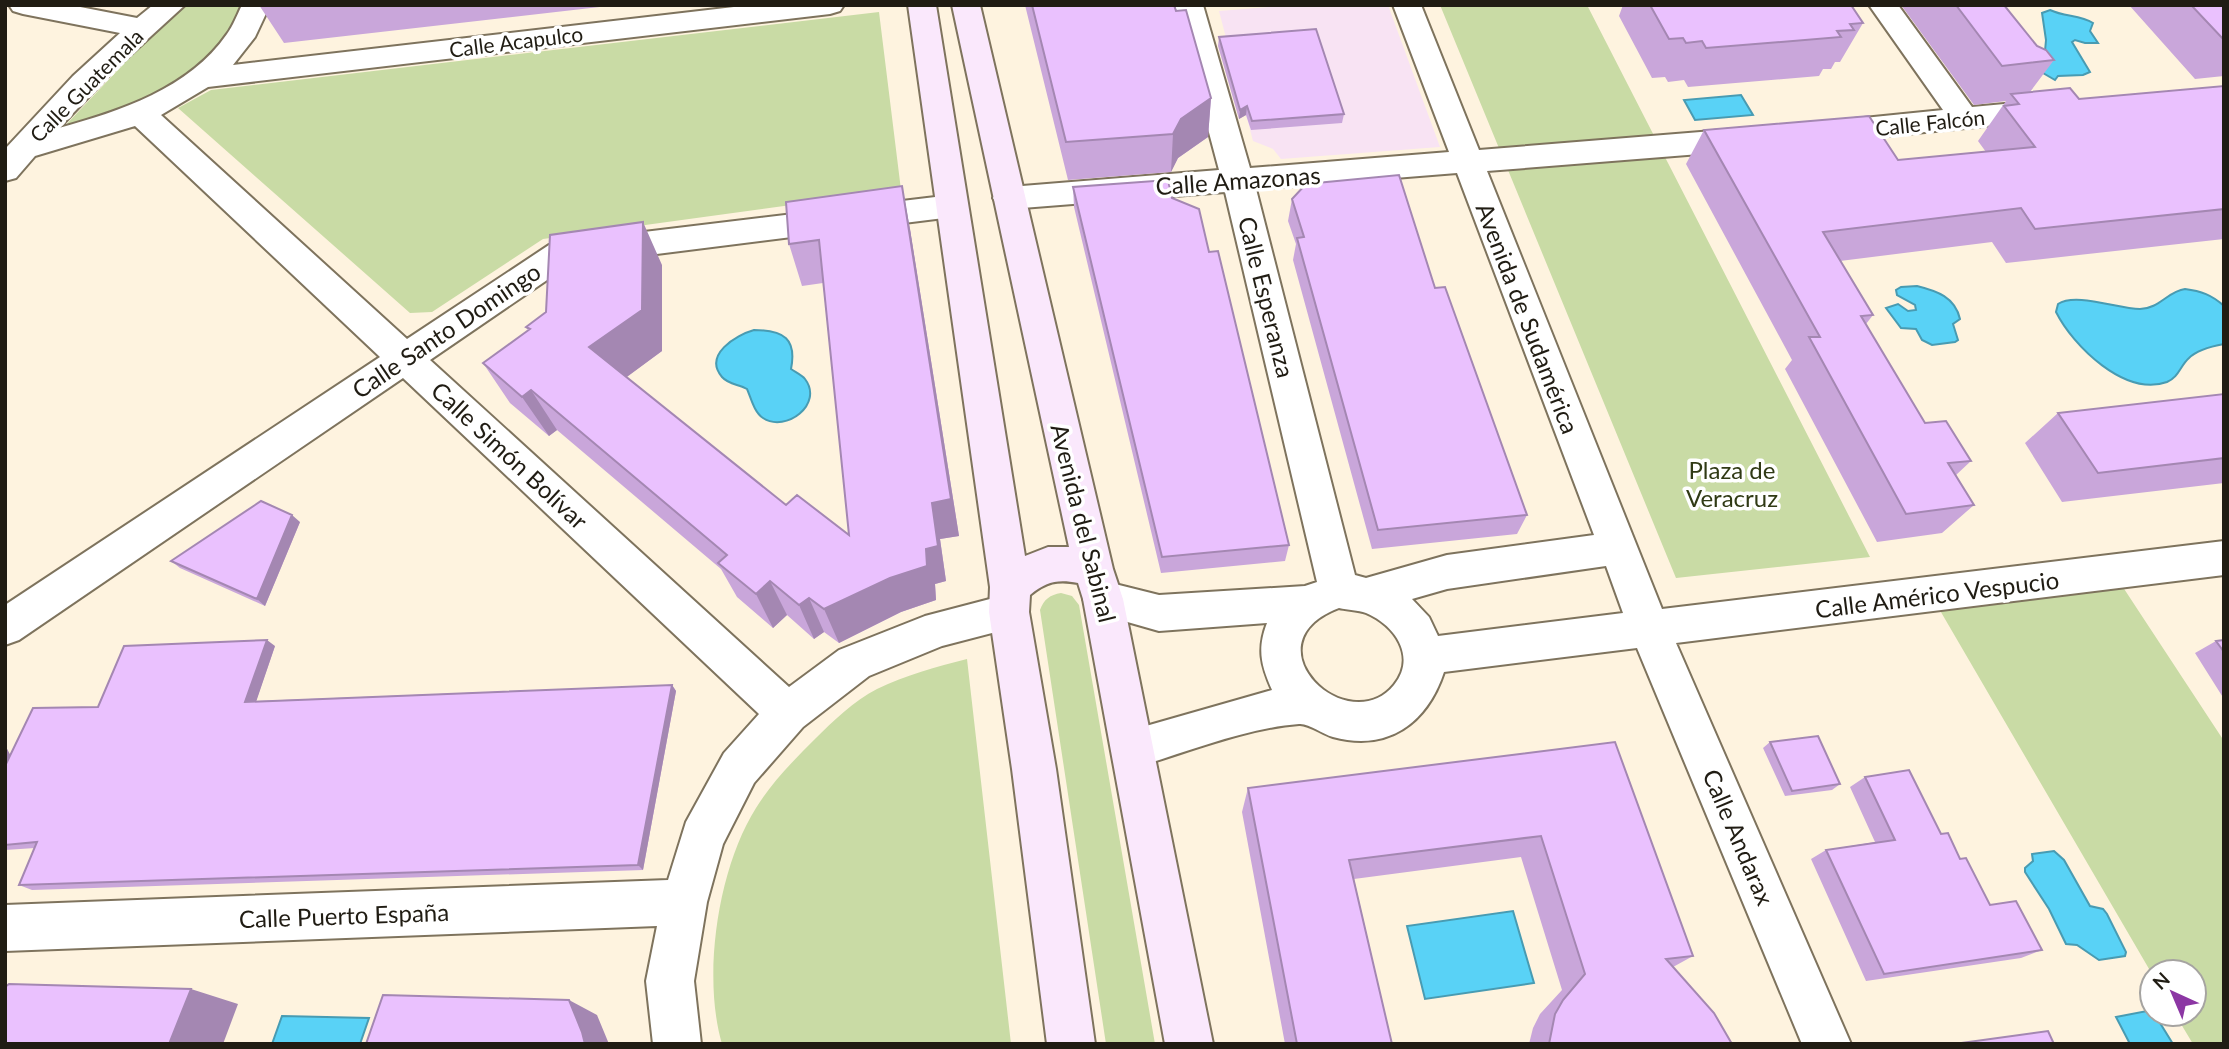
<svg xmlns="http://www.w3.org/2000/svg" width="2229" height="1049" font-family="Lato,sans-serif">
<rect width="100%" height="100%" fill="#fef3df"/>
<path fill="#f8e3f3" d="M1295 5H1388L1440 147 1281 159 1273 149 1253 141 1219 11Z"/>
<path fill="#c9dba5" d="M187 5H240V12L213 55 162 96 60 131 152 34Z
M1440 5H1587L1870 557 1676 578Z
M879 12 901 190 543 239 432 312 410 313 178 108 211 90Z
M2113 572 2224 741V1044H2193L2175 1014H2194V972H2152V974L1931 595Z
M1061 593 1072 596 1079 605 1155 1044H1106L1040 610C1044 599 1050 595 1061 593Z
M967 659 1011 1044H722C702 976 718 868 756 808 772 782 794 760 815 739 833 721 854 701 877 689 906 675 936 667 967 659Z"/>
<path fill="#59d2f6" stroke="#489bb2" stroke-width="2" d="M2050 10C2065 17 2080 15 2093 23L2090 31 2098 43H2085L2075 40 2072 42 2090 72 2083 75 2058 76 2055 80 2043 73 2046 40 2042 13Z
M1741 95 1753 115 1695 120 1684 100Z
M1917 286C1937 291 1955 297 1960 319L1953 324 1958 340 1955 342 1932 345 1922 340 1916 329 1901 328 1886 308 1898 304 1908 311 1916 310 1915 305 1897 295 1896 290 1901 287Z
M2185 289C2201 291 2212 295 2224 306V344C2213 346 2197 350 2189 358 2180 366 2179 377 2167 382 2125 397 2073 346 2056 312L2058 304C2076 292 2118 309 2140 309 2159 309 2168 291 2185 289Z
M754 330C784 330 797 339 791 369 795 372 802 375 805 379 824 404 786 433 763 418 754 412 751 398 747 389 739 384 729 385 722 377 703 355 736 335 754 330Z
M2054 851 2064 860 2090 906 2103 909 2107 914 2126 952 2125 956 2099 960 2077 945 2066 944 2049 909 2025 872V868L2033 861 2032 854Z
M1513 911 1534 983 1425 999 1407 926Z
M2152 1010 2173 1044H2130L2116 1017Z
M282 1016 369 1018 360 1044H272Z"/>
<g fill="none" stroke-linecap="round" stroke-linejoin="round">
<g stroke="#7e735d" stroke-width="4">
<path id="street" d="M9 5H70L137 18 153 5H185L115 69 59 128C120 111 189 89 227 34 233 26 237 15 242 5H270L255 37 233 65 751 5H844L840 11 830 14 208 87 161 115 407 339 549 245 561 242 952 195 963 198 968 206 963 214 952 217 569 265 430 360 789 687 839 650 925 616 1009 594 1023 599 1029 612 1023 625 942 646 869 676 803 727 754 783 723 844 707 902 694 981 701 1044H653L646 981 657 926 5 951V905L668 880 686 822 724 753 759 714 403 378 19 640 5 645V605L380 357 135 126 35 156 16 178 5 181V149L73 76 120 33 23 14 13 11Z
M1175 5H1203L1250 168 1449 152 1393 5H1421L1479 150 1750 128 1761 132 1765 139 1761 146 1750 150 1487 171 1662 609 2224 541V575L1676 643 1851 1044H1802L1637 648 1444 672C1427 723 1388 752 1333 737 1322 734 1309 723 1299 724 1245 728 1185 753 1133 768L1118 762 1112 748 1118 734 1272 690C1261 665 1257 649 1267 623L1159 631 1089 611 1083 599 1089 587 1103 581 1159 595 1305 586 1317 582 1225 192 1009 209 998 206 993 198 998 190 1009 187 1219 170ZM1457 173 1594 535 1447 555 1366 578 1355 575 1256 189ZM1606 566 1623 613 1438 636 1429 617 1412 599 1447 589ZM1339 608C1348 610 1358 610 1366 613 1395 625 1417 657 1394 685 1348 741 1245 644 1339 608Z
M1869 5H1898L1972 107 2046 100 2057 103 2061 110 2057 117 2046 120 1824 142 1813 139 1809 132 1813 125 1824 122 1943 110Z"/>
</g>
<g stroke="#7e735d" stroke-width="4">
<path id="secondary" d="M908 5H936L1025 556 1048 547H1069L952 5H980L1113 569 1123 599 1213 1044H1165L1083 599 1078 583C1057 579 1046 582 1030 595L1029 612 1056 769 1095 1044H1047L1012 769 989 612 990 587Z"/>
</g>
<use href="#street" fill="#fff" fill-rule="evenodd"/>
<use href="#secondary" fill="#fae8fc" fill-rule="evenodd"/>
</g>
<path fill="#c9a6da" d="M259 5H617L284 43Z
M1025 5H1174L1211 98 1208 137 1178 158 1171 172 1068 180Z
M1623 5H1851L1863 23 1840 62H1835L1831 69H1823L1819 76 1688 87 1684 80 1668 82 1665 77 1652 78 1619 16Z
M1901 5H2004L2037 46 2054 60 2030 92 2079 99 2224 86V239L2006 263 1992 242 1840 261 1873 315 1866 324 1925 423 1971 461 1956 475 1974 505 1942 533 1877 542 1785 369 1792 360 1686 164 1704 130 1898 160 1986 152 1978 141 2006 101 1974 105Z
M2129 5H2224V76L2195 79Z
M1219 37 1344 114 1342 123 1251 130 1246 115 1239 119 1218 46Z
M1073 187 1172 198 1209 252 1289 545 1285 561 1161 573 1074 207Z
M1292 199 1435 288 1527 515 1517 534 1372 549 1293 260 1296 244 1288 221Z
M910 229 959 536 940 539 946 581 935 584 936 600 901 612 839 643 824 632 814 639 787 615 773 628 737 597 721 569 557 430 549 436 510 403 483 363 528 331 526 327 662 265V351L626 377 786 505 849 535 823 283 802 286 789 244Z
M2224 394V483L2062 502 2025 443 2058 413Z
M300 522 265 606 180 568 171 561Z
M2224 640V699L2195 653 2216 641Z
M275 646 256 701 672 685 676 691 643 870 32 890 19 885 35 848 5 850V745L10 755 98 707Z
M1615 742 1693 956 1673 967 1732 1044H1529L1533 1028 1540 1014 1562 990 1521 857 1354 879 1392 1044H1285L1242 812 1248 788Z
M1770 742 1840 784 1832 790 1785 796 1763 748Z
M1865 777 1941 834 1960 859 1990 905 2042 950 2021 958 1866 981 1811 859 1826 850 1875 842 1850 787Z"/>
<path fill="#a487b2" d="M1211 98 1208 137 1178 158 1171 172 1173 134 1181 119Z
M1247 106 1246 115 1239 119 1240 110Z
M902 186 910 229 959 536 940 539 946 581 935 584 936 600 901 612 839 643 824 609 926 549 932 503Z
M643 222 662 265V351L612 388 589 347Z
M531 390 557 430 549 436 522 397Z
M292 515 300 522 265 606 257 599Z
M770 581 787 615 773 628 756 594Z
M809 598 824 632 814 639 799 605Z
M267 640 275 646 254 708 245 702Z
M672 685 676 691 643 870 638 865Z
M5 745 18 770 5 762Z
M191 989 238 1004 223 1044H169Z
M569 1000 597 1015 609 1044H585Z"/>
<path fill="#eac1fe" stroke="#a487b2" stroke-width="2" d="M1032 5H1174L1176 11 1186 10 1211 98 1181 119 1173 134 1066 142Z
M1650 5H1851L1863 23 1850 24 1854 30 1837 31 1841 37 1706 48 1702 41 1686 43 1683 38 1669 39Z
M1956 5H2004L2037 46 2046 50 2054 60 2002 66Z
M2191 5H2224V40Z
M1316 29 1344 114 1252 121 1247 106 1240 110 1219 37Z
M2224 86V209L2035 229 2021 208 1823 232 1873 315 1861 316 1925 423 1946 421 1971 461 1948 463 1974 505 1906 514 1809 337H1820L1704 130 1869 116 1898 160 2035 147 2004 106 2019 104 2011 94 2070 88 2079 99Z
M1399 175 1435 288 1445 287 1527 515 1378 530 1297 238 1304 237 1292 199 1306 184Z
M1168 180 1172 198 1199 209 1209 252 1218 251 1289 545 1162 557 1073 187Z
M902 186 951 499 932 503 938 546 926 549 927 566 890 578 824 609 809 598 799 605 770 581 756 594 718 563 727 555 531 390 522 397 483 363 530 329 526 327 546 312 550 235 643 222 642 310 589 347 786 505 797 495 849 535 819 240 789 244 786 202Z
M2224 394V458L2098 473 2058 413Z
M261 501 292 515 257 599 171 561Z
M267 640 245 702 672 685 638 865 19 885 37 842 5 845V762L6 764 33 708 98 707 124 646Z
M2224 640V652L2216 641Z
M1818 736 1840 784 1792 791 1770 742Z
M1615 742 1693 956 1666 959 1714 1013 1732 1044H1549L1555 1014 1563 1000 1585 974 1541 836 1349 860 1392 1044H1297L1248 788Z
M1909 770 1941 834 1948 833 1960 859 1966 858 1990 905 2016 901 2042 950 1884 974 1826 850 1895 840 1865 777Z
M9 984 191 989 169 1044H5V987Z
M383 995 569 1000 582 1032 585 1044H366Z
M2048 1031 2054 1044H1954Z"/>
<g text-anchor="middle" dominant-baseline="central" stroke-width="7" stroke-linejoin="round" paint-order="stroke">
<g font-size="21" fill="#201c13" stroke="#fff">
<text transform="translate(516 41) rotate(-7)">Calle Acapulco</text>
<text transform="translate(86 85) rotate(-45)">Calle Guatemala</text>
<text transform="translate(1930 122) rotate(-6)">Calle Falcón</text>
</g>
<g font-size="24" fill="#201c13" stroke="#fff">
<text transform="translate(1238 180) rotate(-4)">Calle Amazonas</text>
<text transform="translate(1267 297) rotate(76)">Calle Esperanza</text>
<text transform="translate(1528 318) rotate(69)">Avenida de Sudamérica</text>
<text transform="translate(446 330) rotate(-34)">Calle Santo Domingo</text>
<text transform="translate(510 455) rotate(43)">Calle Simón Bolívar</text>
<text transform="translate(1084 523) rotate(76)">Avenida del Sabinal</text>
<text transform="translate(1937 594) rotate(-7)">Calle Américo Vespucio</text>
<text transform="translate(1739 837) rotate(67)">Calle Andarax</text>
<text transform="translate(344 915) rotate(-2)">Calle Puerto España</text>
</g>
<g font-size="24" fill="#303a15" stroke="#fff">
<text x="1732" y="469">Plaza de<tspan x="1732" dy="28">Veracruz</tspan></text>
</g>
</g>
<rect width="2229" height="1049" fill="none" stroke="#201c13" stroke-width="14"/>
<g transform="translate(2173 993) rotate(316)"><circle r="33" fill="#ffffff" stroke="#a6a4a1" stroke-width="2"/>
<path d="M0-5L12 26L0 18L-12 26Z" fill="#8c37a4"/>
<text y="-10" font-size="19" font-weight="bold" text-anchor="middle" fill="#201c13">N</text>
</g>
</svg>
